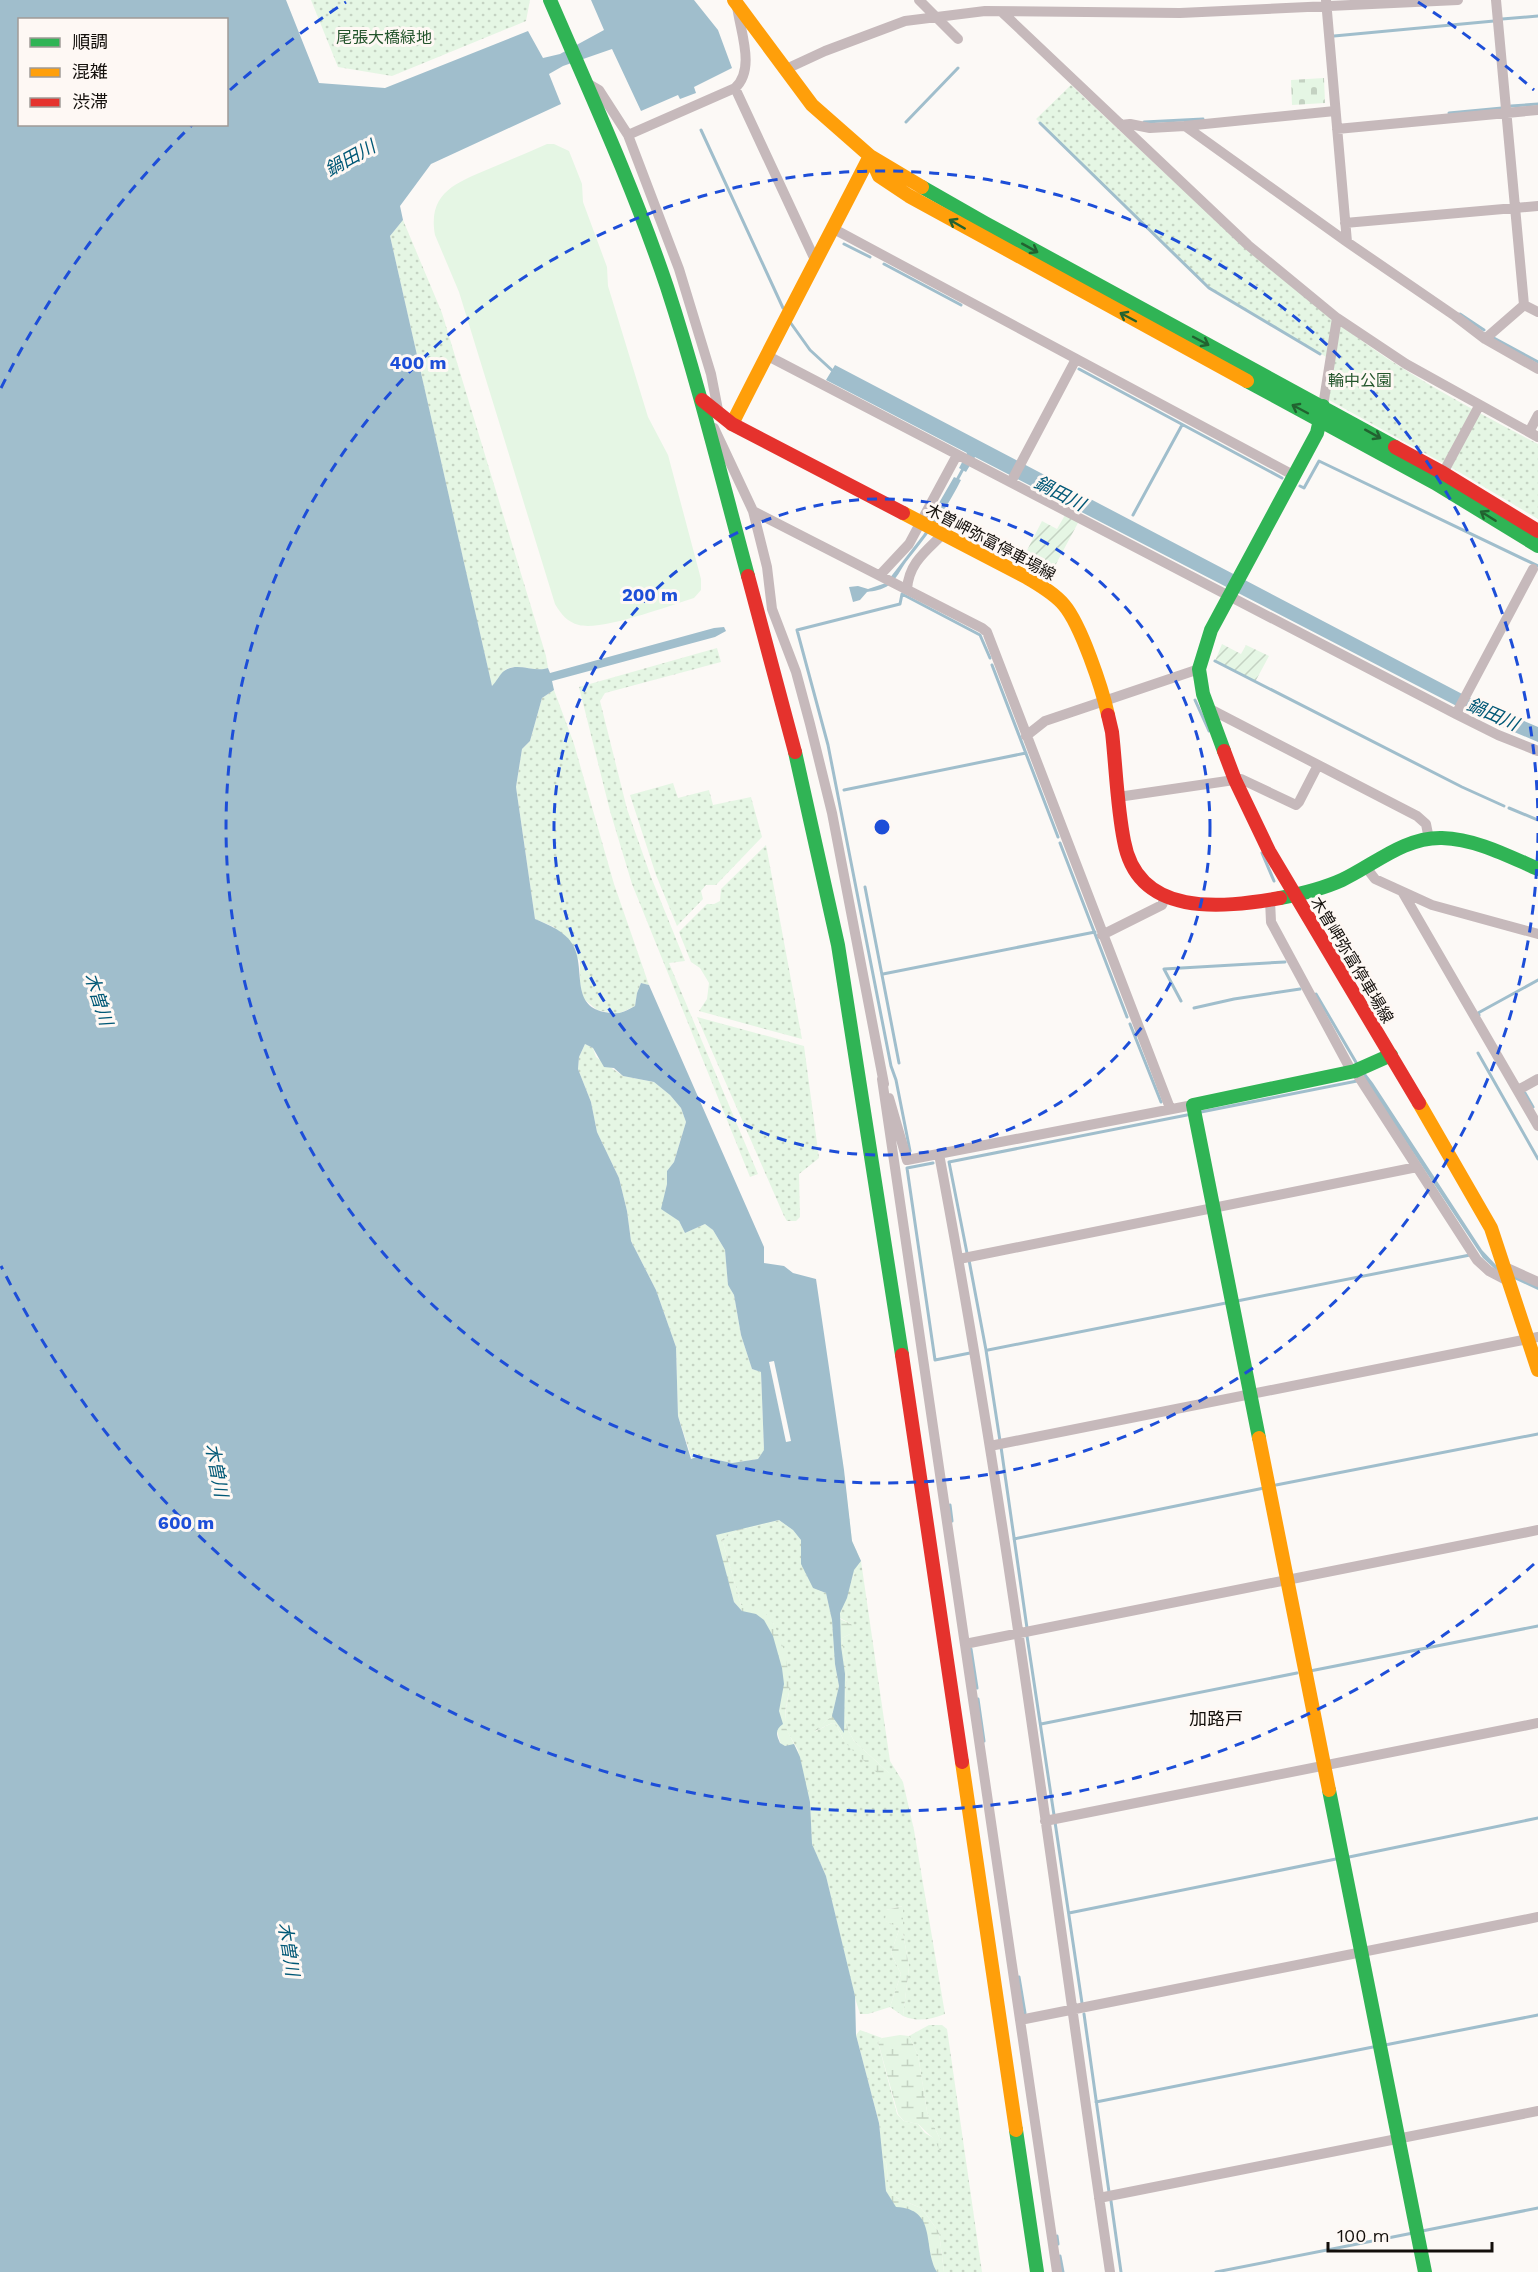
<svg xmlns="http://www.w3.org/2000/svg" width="1538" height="2272" font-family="'Work Sans','Noto Sans JP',sans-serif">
<defs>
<pattern id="grass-dots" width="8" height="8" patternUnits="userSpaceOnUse" patternTransform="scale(1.5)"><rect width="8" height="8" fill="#e5f6e4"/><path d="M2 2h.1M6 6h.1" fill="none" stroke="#c4d2c2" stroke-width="1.8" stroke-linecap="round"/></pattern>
<pattern id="wetland-marsh" width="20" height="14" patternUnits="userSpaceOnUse" patternTransform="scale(1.5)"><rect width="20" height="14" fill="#e5f6e4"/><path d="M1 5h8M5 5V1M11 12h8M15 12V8" fill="none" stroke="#c4d2c2"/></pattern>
<pattern id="cemetery-stones" width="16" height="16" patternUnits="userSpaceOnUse" patternTransform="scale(1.5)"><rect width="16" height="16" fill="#e5f6e4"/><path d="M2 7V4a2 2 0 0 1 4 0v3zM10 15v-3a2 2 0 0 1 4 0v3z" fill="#c4d2c2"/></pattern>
<pattern id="garden-furrows" width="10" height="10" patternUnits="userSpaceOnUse" patternTransform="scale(1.5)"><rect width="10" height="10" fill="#e5f6e4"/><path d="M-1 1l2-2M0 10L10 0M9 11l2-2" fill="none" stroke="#c4d2c2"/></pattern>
</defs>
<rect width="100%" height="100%" fill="#fcf9f6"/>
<path fill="url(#grass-dots)" d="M311 0H530L526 21 392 76 338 67Z
M1071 85C1160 168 1247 253 1343 327 1403 373 1471 409 1538 444V519L1459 472 1320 395 1328 358 1209 288 1036 119Z
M403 220 442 313 546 656 548 668C534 673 516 661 504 671 500 675 496 682 492 687L390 236Z
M717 648 721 662 605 693 600 701 627 809 651 877 685 961 669 963 758 1174 750 1177 632 884 610 811 579 687Z
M554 690 574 744 614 884 649 985 641 983 637 993 635 1006 618 1014 597 1010 583 998 580 983V961L554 927 535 919 516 787 522 749 530 741 542 698Z
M673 783 678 798 709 790 713 805 751 797 762 837 716 885H706L701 891 703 899 677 926 656 875 630 795Z
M766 845 802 1039 699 1011 707 999 709 983 700 968 691 962 679 932 707 904H714L720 901 721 889Z
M697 1017 804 1046 819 1158 799 1174 800 1217 796 1221H787L784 1216Z
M585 1044 593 1048 596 1057 623 1076 654 1082 670 1095 681 1108 686 1122 674 1162 667 1171V1184L662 1209 679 1221 685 1233 705 1224 713 1230 725 1250 728 1285 734 1295 741 1335 752 1369 761 1372 764 1451 758 1459 732 1463 699 1456 692 1459 678 1416 676 1347 656 1290 631 1241 627 1211 619 1178 597 1132 591 1102 578 1069 579 1057Z
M779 1520 793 1530 801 1540V1564L813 1588 826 1593 832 1620 835 1664 839 1686 832 1716 814 1732 832 1723 836 1724 843 1739 890 1774 854 1741 848 1730 844 1711 847 1678 842 1638 850 1634 851 1624 840 1618C840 1610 855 1569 861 1561L890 1761 903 1782 914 1830 945 2014C930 2020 918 2022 903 2016L909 1967 903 1933 902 1906 886 1910V1921L898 1927 899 1930 891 1953 901 1974 890 2007 868 2014H860L855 1998 826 1876 812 1844 810 1802 798 1750 783 1724 786 1720C784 1708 789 1699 789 1688 788 1665 781 1644 773 1623L741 1605 722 1539 737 1531Z
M929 2025H942L947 2029 982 2272H944L939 2232 921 2208 897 2198 889 2188 886 2162 882 2157 879 2123 856 2035 860 2030 882 2038 878 2042 897 2114 904 2121 918 2124 925 2133 942 2143 927 2112 918 2055 909 2036Z"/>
<path fill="url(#wetland-marsh)" d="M842 1458 852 1541 861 1561C855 1569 840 1610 840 1619L851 1624 854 1629 850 1634 842 1638 847 1678 844 1711 848 1730 854 1741 890 1774 886 1781 850 1748 843 1739 836 1724 832 1723 813 1732 832 1716 839 1686 835 1664 832 1620 826 1593 813 1588 801 1564V1540L793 1530 779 1520 737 1531 722 1539 741 1605C748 1607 759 1607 764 1612 781 1626 791 1671 789 1692 787 1703 784 1709 786 1720L784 1724 800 1756 810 1802 812 1844 821 1865 813 1855 742 1611 734 1602 715 1535Z
M903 1906V1933L909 1967 903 2016 890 2007 901 1974 891 1953 899 1930 898 1927 885 1921 886 1910Z
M900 2035 909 2036 918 2055 927 2112 942 2143 943 2147 940 2151 934 2139 918 2124 904 2121 898 2114 878 2042 882 2038Z
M882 2157 886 2162 889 2188 897 2198 921 2208 939 2232 944 2272H927L886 2191Z"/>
<path fill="url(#cemetery-stones)" d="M1324 78 1325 103 1292 105 1291 80Z"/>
<path fill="url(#garden-furrows)" d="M1065 515 1079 521 1048 579 1020 564 1042 521 1057 529Z
M1222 644 1241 654 1246 645 1269 656 1255 682 1215 661Z"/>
<path fill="#e5f6e4" d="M547 144H554L569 151 582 184 583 202 607 267 608 286 648 417 668 455 701 579V590L694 598C668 606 602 631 579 625 567 622 561 614 555 604L459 292 435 235C427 191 459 182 491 168 510 160 529 152 547 144Z"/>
<path fill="#a0becc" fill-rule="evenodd" d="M0 0H286L319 83 385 88 528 31 543 58 560 54 604 30 591 0H694L718 30 732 68 694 87 696 93 680 99 678 95 641 111 612 49 563 66 549 74 561 104 431 164 400 206 403 220 390 236 492 686C496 682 500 674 504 671 517 661 534 673 548 668L550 673 714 628 724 627 726 631 715 637 552 681 554 690 542 698 530 741 522 749 516 787 535 919C549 925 565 931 573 945 586 968 570 1005 604 1012 619 1015 622 1013 635 1006L637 993 641 983 649 985 764 1247V1263L784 1266 793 1273 816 1279 844 1470 852 1541 861 1561 854 1570 847 1598 840 1613 841 1646 845 1674 844 1733 832 1716 839 1686 835 1664 832 1620 826 1593 813 1588 801 1564V1540L793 1530 779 1520 716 1535 734 1602 742 1611 756 1614 764 1620 773 1636 782 1668 784 1684 779 1711 783 1724C775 1730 776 1734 780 1743L785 1746 794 1744 800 1757 810 1802 812 1844 826 1876 855 1996 856 2035 879 2123 886 2191 896 2207C938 2209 922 2247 937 2272H0ZM20 20H226V124H20ZM585 1044 593 1048 604 1067 614 1068 623 1076 654 1082 670 1095 681 1108 686 1122 674 1162 667 1171V1184L661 1209 679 1221 685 1233 705 1224 713 1230 725 1250 728 1285 734 1295 741 1335 752 1369 761 1372 764 1450 758 1459 732 1463 699 1456 691 1459 678 1416 676 1347 656 1290 631 1241 627 1211 619 1178 597 1132 591 1102 578 1069 579 1057Z
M835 365 1466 696 1538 727V742L1474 715 975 457 966 472 959 468 967 453 826 380Z
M954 477 961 480C946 510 927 536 906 562 901 569 896 580 889 585 882 590 874 591 867 592L860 600 853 602 849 587 858 586 868 589 886 583 923 535 938 512 939 503Z
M1360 1066 1373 1083 1482 1250 1496 1265 1538 1285V1290L1497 1271 1483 1258 1365 1080Z"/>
<path fill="#fcf9f6" d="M774 1361 791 1441 786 1442 769 1362Z"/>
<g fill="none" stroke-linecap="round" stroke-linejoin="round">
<path stroke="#a0becc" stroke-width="3" d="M1502 19 1538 16
M1334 36 1494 21
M1511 106 1538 104
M1449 113 1502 108
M906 122 958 68
M1144 122 1203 119
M1040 123 1209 288 1320 354
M701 130 783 308
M844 244 870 257
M884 264 961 305
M1460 314 1484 330
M790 322 810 350 835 373
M1492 337 1538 362
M1079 369 1282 478
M957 480 964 467
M1300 486 1304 488 1319 461 1538 566
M1133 515 1182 425
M1215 661 1462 787 1504 806
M992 665 1058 837
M1195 700 1209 731
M844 790 1026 753
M1509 808 1538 820
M1060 843 1127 1017
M1262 853 1274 881
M865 887 899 1063
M883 974 1095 932
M1316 994 1357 1064
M1181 1001 1164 969 1285 962
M1194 1008 1234 999 1300 989
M1479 1015 1478 1013 1538 980
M1130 1024 1161 1102
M1478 1053 1538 1159
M1525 1093 1533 1107
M1201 1112 1357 1081
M910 1151 896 1080 891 1066 828 745 797 630 900 604 902 594 980 635 990 658
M933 1163 907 1168 935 1360 970 1353
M967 1253 949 1162 1187 1115
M969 1260 986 1350 1000 1441
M1237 1301 1470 1255
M988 1350 1226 1303
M1001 1447 1027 1628
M1276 1485 1538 1434
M950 1505 952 1521
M1014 1539 1264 1488
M1027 1636 1054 1815
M971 1649 977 1688
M1310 1671 1538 1626
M978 1699 984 1741
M1041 1724 1297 1673
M1055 1822 1082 2003
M1349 1857 1538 1818
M1069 1913 1336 1859
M1019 1977 1025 2013
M1084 2014 1109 2192
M1385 2045 1538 2015
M1096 2102 1373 2047
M1111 2201 1121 2272
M1422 2231 1538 2208
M1057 2236 1058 2244
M1060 2256 1063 2272
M1216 2272 1413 2233"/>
<path stroke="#c6b9bb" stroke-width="10" d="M919 0 958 39
M1326 0 1347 242
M1496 0 1524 305
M1003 13 1248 245 1337 318 1406 364 1538 437
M784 70 825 51 905 21 985 11 1180 13 1458 0
M587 83 599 90 628 135 679 269 711 374 718 410
M735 88 816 262
M1121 125 1130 124 1150 128 1185 126 1347 242 1455 316 1485 339 1538 369
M1185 126 1335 111
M1337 129 1538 110
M628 135 735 88C756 69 740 31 737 6
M1345 223 1538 206
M832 228 1293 475
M1524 305 1538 312
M1485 339 1524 305
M766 355 1456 714 1498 735 1538 751
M1323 406 1337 318
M714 428 753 511 767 567 772 609 796 672 810 724 832 813 884 1084
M1529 432 1538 415
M1443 473 1479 406
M1011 482 1076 359
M753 511 982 628 987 632 1170 1108
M880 575 909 544 957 455
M907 589C909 563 925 552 943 534
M1208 708 1417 816 1426 824 1429 839
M1456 714 1533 569
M1026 736 1045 721 1199 669
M1118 797 1241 779 1296 805 1299 802 1318 765
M1365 866 1375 879 1432 905 1538 934
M1403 893 1538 1126
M1270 900 1271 922 1352 1072
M1102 935 1162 905 1165 898
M1355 1071 1477 1260 1489 1271 1510 1282
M882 1079 1057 2272
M1518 1090 1538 1079
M889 1098 907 1160 1193 1105
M939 1154C1009 1525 1055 1899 1110 2272
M959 1259 1417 1167
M1505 1267 1538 1282
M990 1446 1538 1337
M965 1644 1538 1530
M1045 1821 1538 1723
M1020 2020 1538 1917
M1099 2198 1538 2111"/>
<path stroke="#30b455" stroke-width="14" d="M550 0C591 95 634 189 667 287 698 382 722 480 748 576
M922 187 985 223 1395 447
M1247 381 1435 483 1538 546
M1224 751 1203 694 1199 669 1211 630 1317 433 1323 406
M795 752 838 945 902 1355
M1280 898C1301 894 1322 889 1342 880 1374 865 1404 837 1442 838 1476 839 1508 856 1538 869
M1259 1438 1193 1105 1355 1071 1391 1055
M1329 1790 1425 2272
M1016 2130 1037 2272"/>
<path stroke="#ff9f0a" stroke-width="14" d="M734 0 812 105 870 156 922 187
M870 156 879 176 909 196 1247 381
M732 424C777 334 824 246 870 156
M903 513 1026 577C1039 585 1054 593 1064 605 1081 625 1102 688 1108 715
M1419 1103 1491 1228 1538 1370
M1259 1438 1329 1790
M962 1762 1016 2130"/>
<path stroke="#e5322d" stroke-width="14" d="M702 400 732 424 903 513
M1395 447 1443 473 1538 531
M748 576 795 752
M1108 715 1112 732C1116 768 1117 806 1124 841 1138 918 1222 908 1280 898
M1224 751 1235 780 1269 851 1419 1103
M902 1355 962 1762"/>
</g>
<defs><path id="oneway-shaft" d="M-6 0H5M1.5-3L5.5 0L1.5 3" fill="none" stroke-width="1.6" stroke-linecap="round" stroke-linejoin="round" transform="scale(1.5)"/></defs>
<g stroke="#226230">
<use href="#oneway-shaft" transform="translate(957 224) rotate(-150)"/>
<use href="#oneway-shaft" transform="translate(1030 248) rotate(29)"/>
<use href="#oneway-shaft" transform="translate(1128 317) rotate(-152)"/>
<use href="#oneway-shaft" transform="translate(1201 341) rotate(28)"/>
<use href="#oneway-shaft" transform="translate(1300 409) rotate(-152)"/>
<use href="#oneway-shaft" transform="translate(1373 434) rotate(29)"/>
<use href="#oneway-shaft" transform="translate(1488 516) rotate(-148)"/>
</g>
<g fill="none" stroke="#1d4ed8" stroke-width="3" stroke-dasharray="10 8">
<circle cx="882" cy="827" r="328"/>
<path d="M1538 833A656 656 0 1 1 1538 821"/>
<path d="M1534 1564A984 984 0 0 1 1 1266M1 388A984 984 0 0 1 192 125M230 90A984 984 0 0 1 346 2M1418 2A984 984 0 0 1 1534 90"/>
</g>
<g text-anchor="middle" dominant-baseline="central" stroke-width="6" stroke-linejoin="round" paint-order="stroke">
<g font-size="16" fill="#24552c" stroke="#fef8f4">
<text x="384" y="37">尾張大橋緑地</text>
<text x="1360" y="380">輪中公園</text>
</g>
<g font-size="16" fill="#130f0b" stroke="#fef8f4">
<text transform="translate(991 542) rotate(28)">木曽岬弥富停車場線</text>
<text transform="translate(1352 960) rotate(59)">木曽岬弥富停車場線</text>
</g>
<g font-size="18" font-style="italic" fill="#005876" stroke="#fef8f4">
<text transform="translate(350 158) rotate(-29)">鍋田川</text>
<text transform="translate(1060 493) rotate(27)">鍋田川</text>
<text transform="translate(1493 714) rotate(24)">鍋田川</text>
<text transform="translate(99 999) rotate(72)">木曽川</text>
<text transform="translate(217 1470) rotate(79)">木曽川</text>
<text transform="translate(289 1949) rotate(81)">木曽川</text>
</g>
<g font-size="18" fill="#130f0b" stroke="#fef8f4">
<text x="1216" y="1718">加路戸</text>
</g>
</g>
<circle cx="882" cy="827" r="9" fill="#1d4ed8" stroke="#fef8f4" stroke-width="3"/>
<g font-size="18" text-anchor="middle" font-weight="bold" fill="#1d4ed8" stroke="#fef8f4" stroke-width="6" stroke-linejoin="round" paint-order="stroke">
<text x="418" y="369">400 m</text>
<text x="650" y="601">200 m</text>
<text x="186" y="1529">600 m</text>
</g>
<rect x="18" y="18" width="210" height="108" fill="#fef8f4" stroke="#a09b97" stroke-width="1.5"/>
<rect x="30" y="38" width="30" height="9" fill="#30b455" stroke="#a09b97" stroke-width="1.5"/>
<text x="72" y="48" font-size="18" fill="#130f0b">順調</text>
<rect x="30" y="68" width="30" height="9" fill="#ff9f0a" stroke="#a09b97" stroke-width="1.5"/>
<text x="72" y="78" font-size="18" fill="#130f0b">混雑</text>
<rect x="30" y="98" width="30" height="9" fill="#e5322d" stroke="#a09b97" stroke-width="1.5"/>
<text x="72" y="108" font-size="18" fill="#130f0b">渋滞</text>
<path d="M1328 2242v9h164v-9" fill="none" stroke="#130f0b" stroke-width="3"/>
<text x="1337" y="2242" font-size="18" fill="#130f0b" stroke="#fef8f4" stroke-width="4.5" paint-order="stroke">100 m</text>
</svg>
